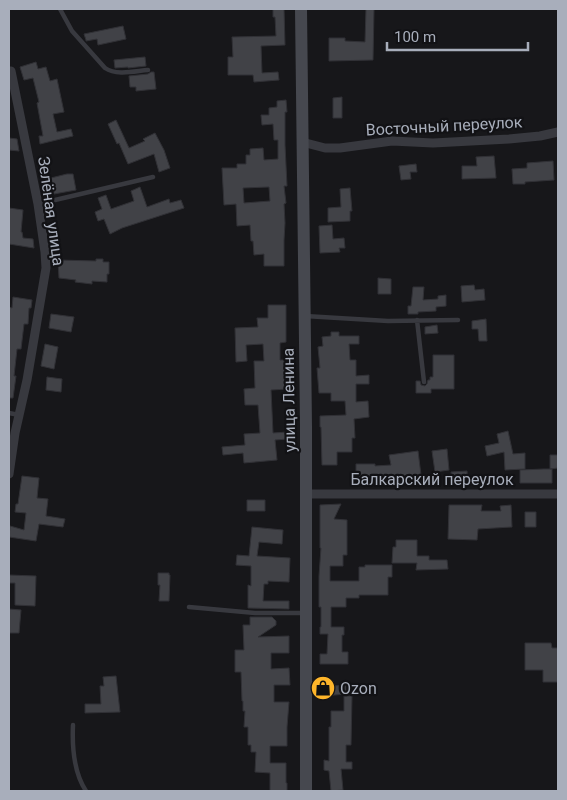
<svg xmlns="http://www.w3.org/2000/svg" width="567" height="800" font-family="Roboto,sans-serif">
<rect width="100%" height="100%" fill="#17171a"/>
<path fill="#414247" stroke="#313136" fill-rule="evenodd" d="M273 9H284L285 45 261 46 262 73 278 72 279 80 254 82 253 75H228V57H233L232 37 276 36 275 17H273Z
M366 9H374L373 60 329 61V38H345V41L365 42Z
M123 26 126 39 98 45 97 39 86 41V40L84 34Z
M145 57 146 66 128 68V67L115 68 114 60Z
M36 62 38 69 46 67 50 81 57 79 64 112 53 114 57 132 71 129 73 136 40 144 39 136H43L37 103 39 102 33 78 24 80 20 67Z
M151 72H154L156 89 136 91V87H130L129 76 148 74Z
M342 97V118H333V98Z
M286 100 287 112H285V145L287 186H284L286 203 284 204 285 223 284 240V266H264V254L254 255 253 241H251L250 225 237 226 236 204 224 205 222 168H237V164H246V155H250V149L263 148 264 160 278 159V140H274L273 124 262 125 261 115H269V108L277 107V101ZM269 187 270 201 244 203 243 188Z
M116 120 129 148 145 141 143 139 155 133 164 150 170 168 159 172 154 154 128 164 119 143 117 144 108 124Z
M9 138 17 139 19 151 9 150Z
M494 156 496 178 462 179V166H477L476 157Z
M553 161 554 180 525 182V184H513L512 169 527 168V163Z
M416 164 417 172H410L411 179 401 180 399 166Z
M67 174H73L76 190 54 194 51 178Z
M140 187 147 207 169 199 170 203 181 200 184 208 122 228 110 234 104 219 98 221 95 212 102 209 98 198 106 195 111 209 134 201 131 191Z
M350 188 352 211H350V221L328 222V208L341 207 340 189Z
M9 208 23 210 21 232H22L23 238 33 239 34 248 9 244Z
M332 225 333 239 344 238 345 248H339L340 252 320 253 319 226Z
M96 259H103V262H109V274H107V282L92 281V284L75 282 76 280 59 278 58 260 96 261Z
M378 278 391 279V294H378Z
M474 285 475 290 484 289 485 300 462 302 461 286Z
M413 287H424L423 300 438 299V296L446 295V306L436 307V311L418 312V314H408V306H411Z
M13 297 32 300 31 308H29L28 324H24L21 349H17L14 376H16L13 398H9V307L12 308Z
M268 305H286V342L280 343V360H287L288 389 271 390 273 433 288 432V439L275 440 277 460 244 463 243 453 223 455 222 447 245 445 244 434 260 433 258 405H245L244 389 255 388 254 361H264L263 344 246 345 247 361 236 362 235 328 258 327 257 318H268Z
M51 314 74 317 71 332 49 328Z
M486 319 487 341H479L478 329H472V321Z
M437 325 438 333 425 334V327Z
M331 332H339V336H359V344H349L350 360H356V376L369 375V384H356V402L368 401 369 417 354 419 355 438H352V452H337V465H322L321 427H320V416L346 415 345 401H331V393H319L317 368H320L318 347 323 346 322 337 331 336Z
M45 344 58 347 54 369 41 366Z
M433 355H454V389H431V393H416V381H420L421 385 425 386 427 384 428 380H430V377H433Z
M47 377 62 379 61 392 46 390Z
M508 431 513 454 525 453V469L505 470 504 452 487 456 485 446 499 443 497 434Z
M447 449 449 470 435 472 432 451Z
M418 451 422 483 414 484H372L371 478 356 477V464H375V466L391 465 389 455Z
M550 455H558V468L550 469Z
M544 469H552V483H520V470Z
M467 471 468 483 452 484 451 472Z
M22 476 39 478 37 498 48 499 46 516 65 519 63 527 39 524 36 541 9 537 10 526 24 530 26 513 15 512 16 504H18Z
M247 500H265V511H247Z
M341 504 334 519 347 520V555H343V566H330V581H359V567H365V565H392V577H388V595H359V598H346V607H331V627H344V635H342V652H348V664H320V654H327L328 634H320V627H321V607H319V576L321 548H320V505Z
M449 505H482L481 511H501L500 506 511 505 512 527 478 529 477 540 448 539Z
M525 512H536V527H525Z
M252 527 283 530 282 544 259 542 257 556 290 558 289 582 268 581V584H264L263 601H289V609L248 608V585L251 586V566L236 565 237 555 249 556Z
M396 540H417V556H429V560H447L448 569 416 570 417 563H392L393 547H396Z
M158 573H169V575H170L169 601H159L160 585H158Z
M9 575 36 576 35 606 15 605V583H9Z
M9 609 21 610 19 633H9Z
M250 617H272L276 621V625L258 637 289 636V653H271V669L289 668 290 685H274V702H289L287 727V746H270V763H286V783H287V791H270V773L255 772 256 752H251V745H248V727H244L245 711H243V701H242L241 672H235V650H244L243 625H250Z
M525 643H551L552 648H558V682H543V670H525Z
M116 676 120 712 85 713V704H101L100 686H104L103 677Z
M322 684H332L333 686 346 685V694L323 696Z
M344 696H352L351 745H346V762H352V769H341L343 790 331 791 329 771 324 770V760L329 761V727H331V711H344Z"/>
<g fill="none" stroke-linecap="round" stroke-linejoin="round">
<path stroke="#38393f" stroke-width="4.5" d="M60 9 72 31 105 68C117 76 135 71 148 70
M38 204 153 177
M305 316 388 321 458 320
M417 320 424 382
M9 413 19 415
M189 607 255 613H305
M73 725C72 747 74 773 86 791"/>
<path stroke="#38393f" stroke-width="9" d="M302 142 325 148H340L392 141 433 143 509 139 540 136 558 132
M9 474 15 433 27 380 46 268 45 252 38 204 11 71
M306 494H558"/>
<path stroke="#46484f" stroke-width="12" d="M301 9 306 426V791"/>
</g>
<defs>
<g id="shop-disc" transform="scale(1.25)"><circle r="9.5" fill="#ffb62a" stroke="#121215"/><path d="M-5-2.5h2.3a2.7 3.5 0 0 1 5.4 0H5L5.5 6h-11ZM-1.5-2.5h3a1.5 2.3 0 0 0-3 0Z" fill="#111"/></g>
</defs>
<g fill-rule="evenodd">
<use href="#shop-disc" x="323" y="688"/>
</g>
<g text-anchor="middle" dominant-baseline="central" stroke-width="4.5" stroke-linejoin="round" paint-order="stroke">
<g font-size="16" fill="#a8aebb" stroke="#121215">
<text transform="translate(444 126) rotate(-3)">Восточный переулок</text>
<text transform="translate(51 211) rotate(82)">Зелёная улица</text>
<text transform="translate(289 400) rotate(-91)">улица Ленина</text>
<text x="432" y="479">Балкарский переулок</text>
</g>
<g font-size="16" fill="#a8aebb" stroke="#121215" text-anchor="start">
<text x="340" y="688">Ozon</text>
</g>
</g>
<rect width="567" height="800" fill="none" stroke="#a8aebb" stroke-width="20"/>
<path d="M387 42v8h141v-8" fill="none" stroke="#a8aebb" stroke-width="2.5"/>
<text x="394" y="42" font-size="15" fill="#a8aebb" stroke="#121215" stroke-width="4" paint-order="stroke">100 m</text>
</svg>
